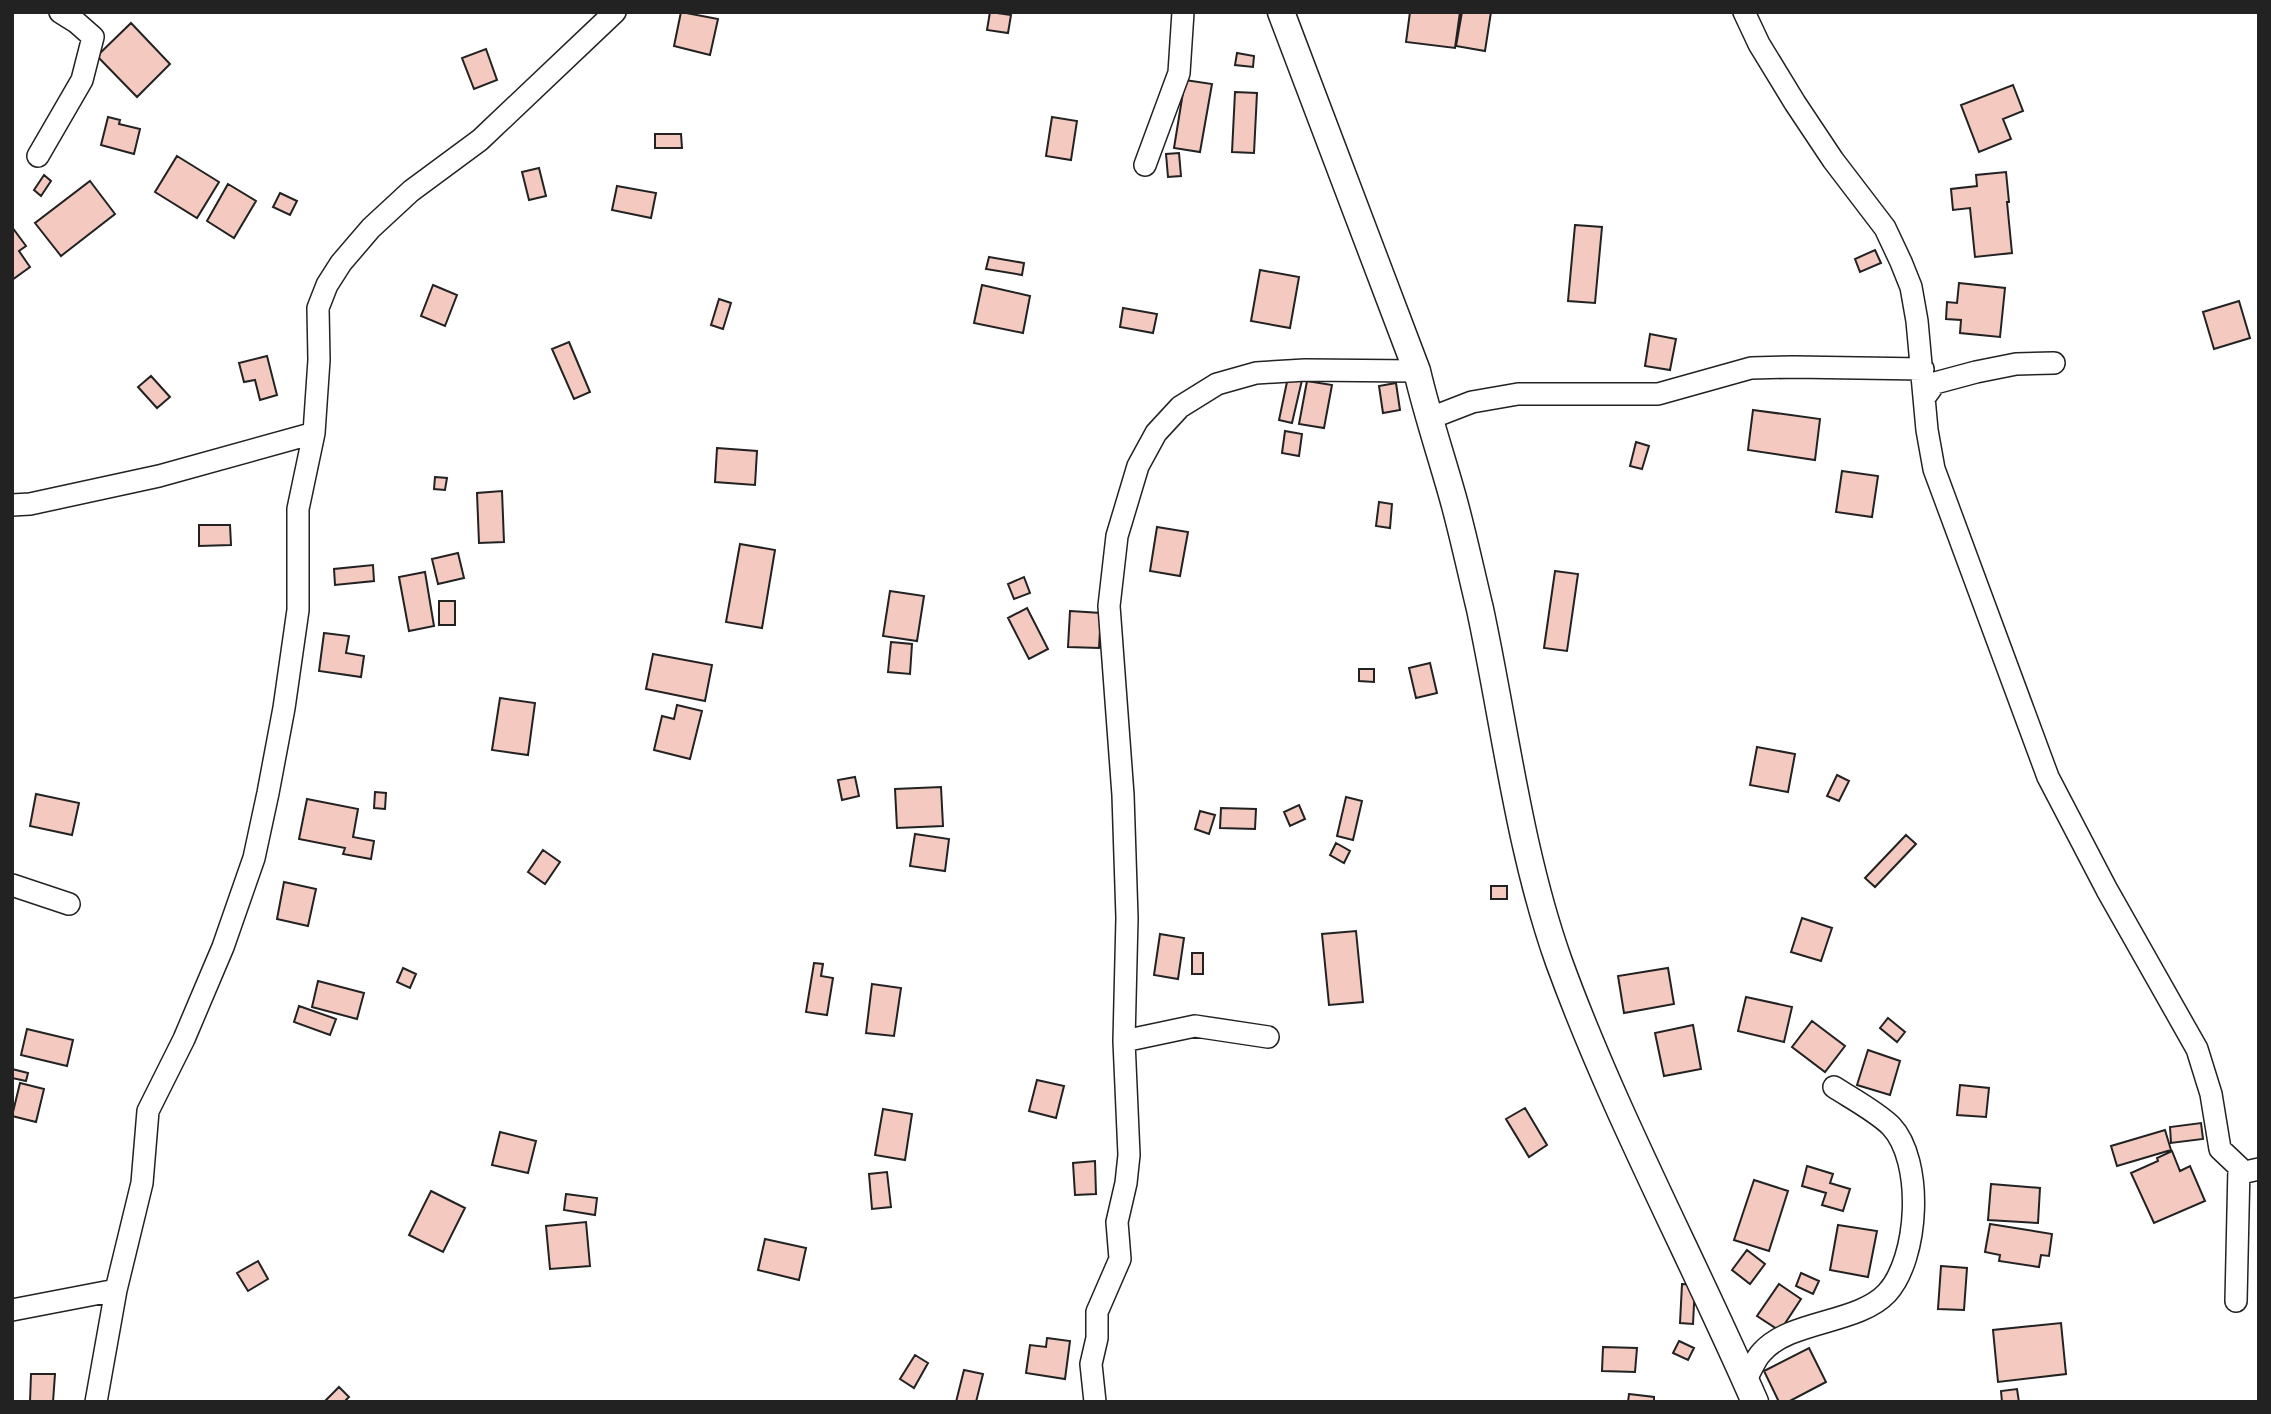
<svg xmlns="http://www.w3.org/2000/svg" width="2271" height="1414" font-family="'IBM Plex Sans',sans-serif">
<rect width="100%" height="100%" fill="#fff"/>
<path fill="#f3c9c0" stroke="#222" stroke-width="2" d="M681 12 718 19 710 55 674 46Z
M990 12 1011 15 1008 33 987 30Z
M1410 12H1460L1455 48 1406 42Z
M1462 12H1491L1485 51 1456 46Z
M131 23 170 64 137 97 97 56Z
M486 49 497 80 474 89 462 58Z
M1237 53 1254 56 1253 67 1235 65Z
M1185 80 1212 84 1200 152 1174 148Z
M2013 85 2023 111 2003 119 2011 139 1979 152 1961 105Z
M1235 92 1257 93 1254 153 1232 152Z
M108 117 120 120 119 124 140 129 134 154 101 145Z
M1052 117 1077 121 1071 160 1046 156Z
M655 134H681L682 148H655Z
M1179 153 1181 176 1168 177 1166 154Z
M177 156 219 182 197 218 155 192Z
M539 168 546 196 529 200 522 172Z
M2006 172 2009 202H2007L2012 253 1975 257 1970 208 1953 210 1951 189 1977 186 1976 175Z
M44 175 51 181 41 196 34 190Z
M90 181 115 214 61 256 35 223Z
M228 184 256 201 234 238 207 221Z
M617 186 656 193 651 218 612 210Z
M280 193 297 201 290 215 273 207Z
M1575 225 1602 227 1595 303 1568 301Z
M12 227 26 246 19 251 30 267 12 280Z
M1875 250 1881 263 1860 272 1855 259Z
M989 257 1024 263 1022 275 986 269Z
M1260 270 1299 277 1290 328 1251 321Z
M1959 283 2005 288 2000 337 1960 333 1961 320 1946 319 1947 302 1957 303Z
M433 285 457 295 445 326 421 316Z
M982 285 1030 296 1023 333 974 323Z
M719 299 731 303 723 329 711 325Z
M2239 301 2250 338 2214 349 2203 312Z
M1123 308 1157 314 1153 333 1120 327Z
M1650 334 1676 339 1670 370 1645 366Z
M569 342 590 392 574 399 552 349Z
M267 356 277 395 260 400 255 380 244 382 239 363Z
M151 376 170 397 157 408 138 387Z
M1288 377 1302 380 1292 423 1279 420Z
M1307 381 1332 385 1324 428 1299 424Z
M1396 383 1400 410 1383 413 1379 386Z
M1753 410 1820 419 1815 460 1748 450Z
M1285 431 1302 434 1299 456 1282 453Z
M1636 442 1649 446 1642 469 1630 466Z
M717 448 757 451 755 485 715 482Z
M1842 471 1878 476 1872 517 1836 512Z
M435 477 447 478 445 490 434 489Z
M502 491 504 542 479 543 477 493Z
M1379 502 1392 504 1390 528 1376 526Z
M199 525H230L231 545 199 546Z
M1157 527 1188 532 1180 576 1150 571Z
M740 544 775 550 762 628 726 622Z
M458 553 464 578 438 584 432 559Z
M373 565 374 581 335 585 334 569Z
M1555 571 1578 574 1567 651 1544 648Z
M425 572 434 626 409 631 399 577Z
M1024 577 1030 593 1014 599 1008 584Z
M890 591 924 596 917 641 883 636Z
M439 601H455V625H439Z
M1027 608 1048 649 1029 659 1008 618Z
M1070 611 1101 613 1099 648 1068 647Z
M324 633 349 636 346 653 364 656 361 677 319 671Z
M891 642 912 644 910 674 888 672Z
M653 654 712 665 705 701 646 689Z
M1430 663 1437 693 1416 698 1409 668Z
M1359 669H1374V682L1359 681Z
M500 698 535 703 528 755 492 750Z
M677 705 702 711 690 759 654 750 662 716 674 719Z
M1757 747 1795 754 1788 792 1750 785Z
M1837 775 1849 781 1839 801 1827 796Z
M855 777 859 796 842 800 838 780Z
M941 787 943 826 897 828 895 789Z
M375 792 386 793 385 809 374 808Z
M36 794 79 803 72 835 30 826Z
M1346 797 1362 801 1353 840 1337 836Z
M307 799 358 809 353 837 374 841 371 859 343 854 345 848 299 839Z
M1299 805 1305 819 1290 826 1284 812Z
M1221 808 1256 809 1255 829 1220 828Z
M1200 811 1215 815 1209 834 1195 829Z
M915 834 949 839 945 871 910 866Z
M1906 835 1916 844 1875 887 1865 878Z
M1336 843 1350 851 1344 863 1330 855Z
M543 850 560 862 545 884 528 872Z
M284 882 316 889 308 926 277 919Z
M1491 886H1507V899H1491Z
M1802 918 1832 928 1821 961 1791 952Z
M1356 931 1363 1002 1329 1005 1322 934Z
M1160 934 1184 938 1178 979 1154 975Z
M1192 953H1203V974H1192Z
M814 963 823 964 821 976 833 978 827 1015 806 1012Z
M403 968 416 974 410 988 397 982Z
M1668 968 1674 1004 1624 1013 1618 976Z
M318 981 364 993 357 1019 312 1007Z
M872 984 901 988 894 1036 866 1033Z
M1746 997 1792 1007 1784 1042 1738 1031Z
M299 1006 336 1019 330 1035 294 1022Z
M1888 1018 1905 1032 1897 1042 1880 1028Z
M1812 1021 1845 1046 1825 1072 1792 1047Z
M1693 1025 1701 1069 1664 1076 1655 1033Z
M27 1029 73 1040 67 1066 21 1055Z
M1868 1050 1900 1061 1890 1095 1857 1085Z
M12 1069 28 1073 26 1081 12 1078Z
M1037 1080 1064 1086 1056 1118 1029 1111Z
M20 1083 44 1089 36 1122 12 1116Z
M1960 1085 1989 1088 1986 1117 1957 1115Z
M1525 1108 1547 1145 1529 1157 1506 1119Z
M883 1109 912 1114 905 1160 875 1155Z
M2201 1123 2203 1139 2171 1143 2170 1127Z
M2165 1130 2171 1150 2117 1166 2111 1146Z
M500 1132 536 1141 528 1173 492 1165Z
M2172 1151 2180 1171 2190 1166 2205 1201 2154 1223 2131 1173 2158 1161 2157 1158Z
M1095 1161 1096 1194 1075 1195 1073 1163Z
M1807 1166 1833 1174 1830 1183 1850 1189 1843 1211 1822 1205 1826 1193 1802 1186Z
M887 1172 891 1207 872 1209 869 1174Z
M1754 1180 1788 1191 1769 1251 1734 1240Z
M1991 1184 2040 1188 2038 1223 1988 1220Z
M431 1191 465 1208 443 1252 409 1235Z
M566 1194 597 1198 595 1215 564 1210Z
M586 1222 590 1266 550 1269 546 1226Z
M1990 1224 2052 1234 2049 1256 2041 1255 2039 1267 1999 1261 2000 1255 1985 1252Z
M1838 1225 1877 1231 1868 1277 1830 1270Z
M765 1239 806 1248 799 1280 758 1270Z
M1747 1250 1765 1264 1750 1284 1732 1270Z
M258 1261 268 1279 248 1291 237 1273Z
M1941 1266 1967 1268 1964 1310 1938 1309Z
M1801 1273 1819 1281 1813 1294 1796 1286Z
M1682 1284 1695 1285 1693 1324 1680 1323Z
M1779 1284 1801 1299 1780 1331 1757 1316Z
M2061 1323 2066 1374 1998 1382 1993 1330Z
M1047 1338 1070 1341 1065 1379 1026 1373 1030 1345 1046 1347Z
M1679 1341 1694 1348 1688 1360 1673 1353Z
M1603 1347 1637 1348 1635 1372 1602 1371Z
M1809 1348 1826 1382 1788 1402H1779L1764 1371Z
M915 1355 928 1363 914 1388 900 1379Z
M964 1370 983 1374 976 1402H956Z
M31 1374H55L53 1402H30Z
M339 1387 349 1397 344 1402H324Z
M2017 1389 2019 1402H2002L2001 1391Z
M1629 1394 1654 1397V1402H1628Z"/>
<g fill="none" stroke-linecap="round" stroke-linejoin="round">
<g stroke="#222" stroke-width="24">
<path id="minor" d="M1744 12 1759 44 1795 103 1833 160 1885 228 1901 262 1911 287 1917 321 1927 430 1934 469 2048 777 2107 890 2197 1049 2211 1094 2220 1149 2239 1167 2241 1173 2259 1169
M38 156 82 80 93 37 76 22 60 12
M1145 165 1179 73 1183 12
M1925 397 1935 383 1976 372 2016 364 2054 363
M1428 419 1472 402 1518 394H1658L1751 368 1794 367 1923 369
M12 505 30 504 159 476 314 433
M12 885 69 904
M1124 1041 1195 1026 1268 1037
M2236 1301 2239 1167
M12 1310 116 1290
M1746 1379C1751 1371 1755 1359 1762 1352 1790 1320 1858 1324 1887 1293 1919 1258 1924 1161 1891 1126 1877 1112 1851 1098 1834 1087
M96 1402 116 1290 142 1183 148 1111 184 1039 223 947 254 858 268 793 284 708 298 610V509L314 433 319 360 318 308 327 285 341 263 371 228 411 191 480 140 615 12
M1095 1402 1091 1364 1097 1338V1312L1120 1259 1117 1222 1126 1183 1129 1155 1124 1041 1127 918 1123 795 1109 606 1117 536 1138 466 1156 433 1180 407 1217 384 1256 373 1305 370 1417 371"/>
</g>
<g stroke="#222" stroke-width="29">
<path id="major" d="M1281 12 1417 371C1427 414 1441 455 1453 498 1463 534 1471 572 1480 609 1505 726 1519 850 1559 962 1614 1113 1691 1255 1755 1402"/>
</g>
<use href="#minor" stroke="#fff" stroke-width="21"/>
<use href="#major" stroke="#fff" stroke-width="26"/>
</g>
<rect width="2271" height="1414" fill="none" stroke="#222222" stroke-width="28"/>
</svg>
